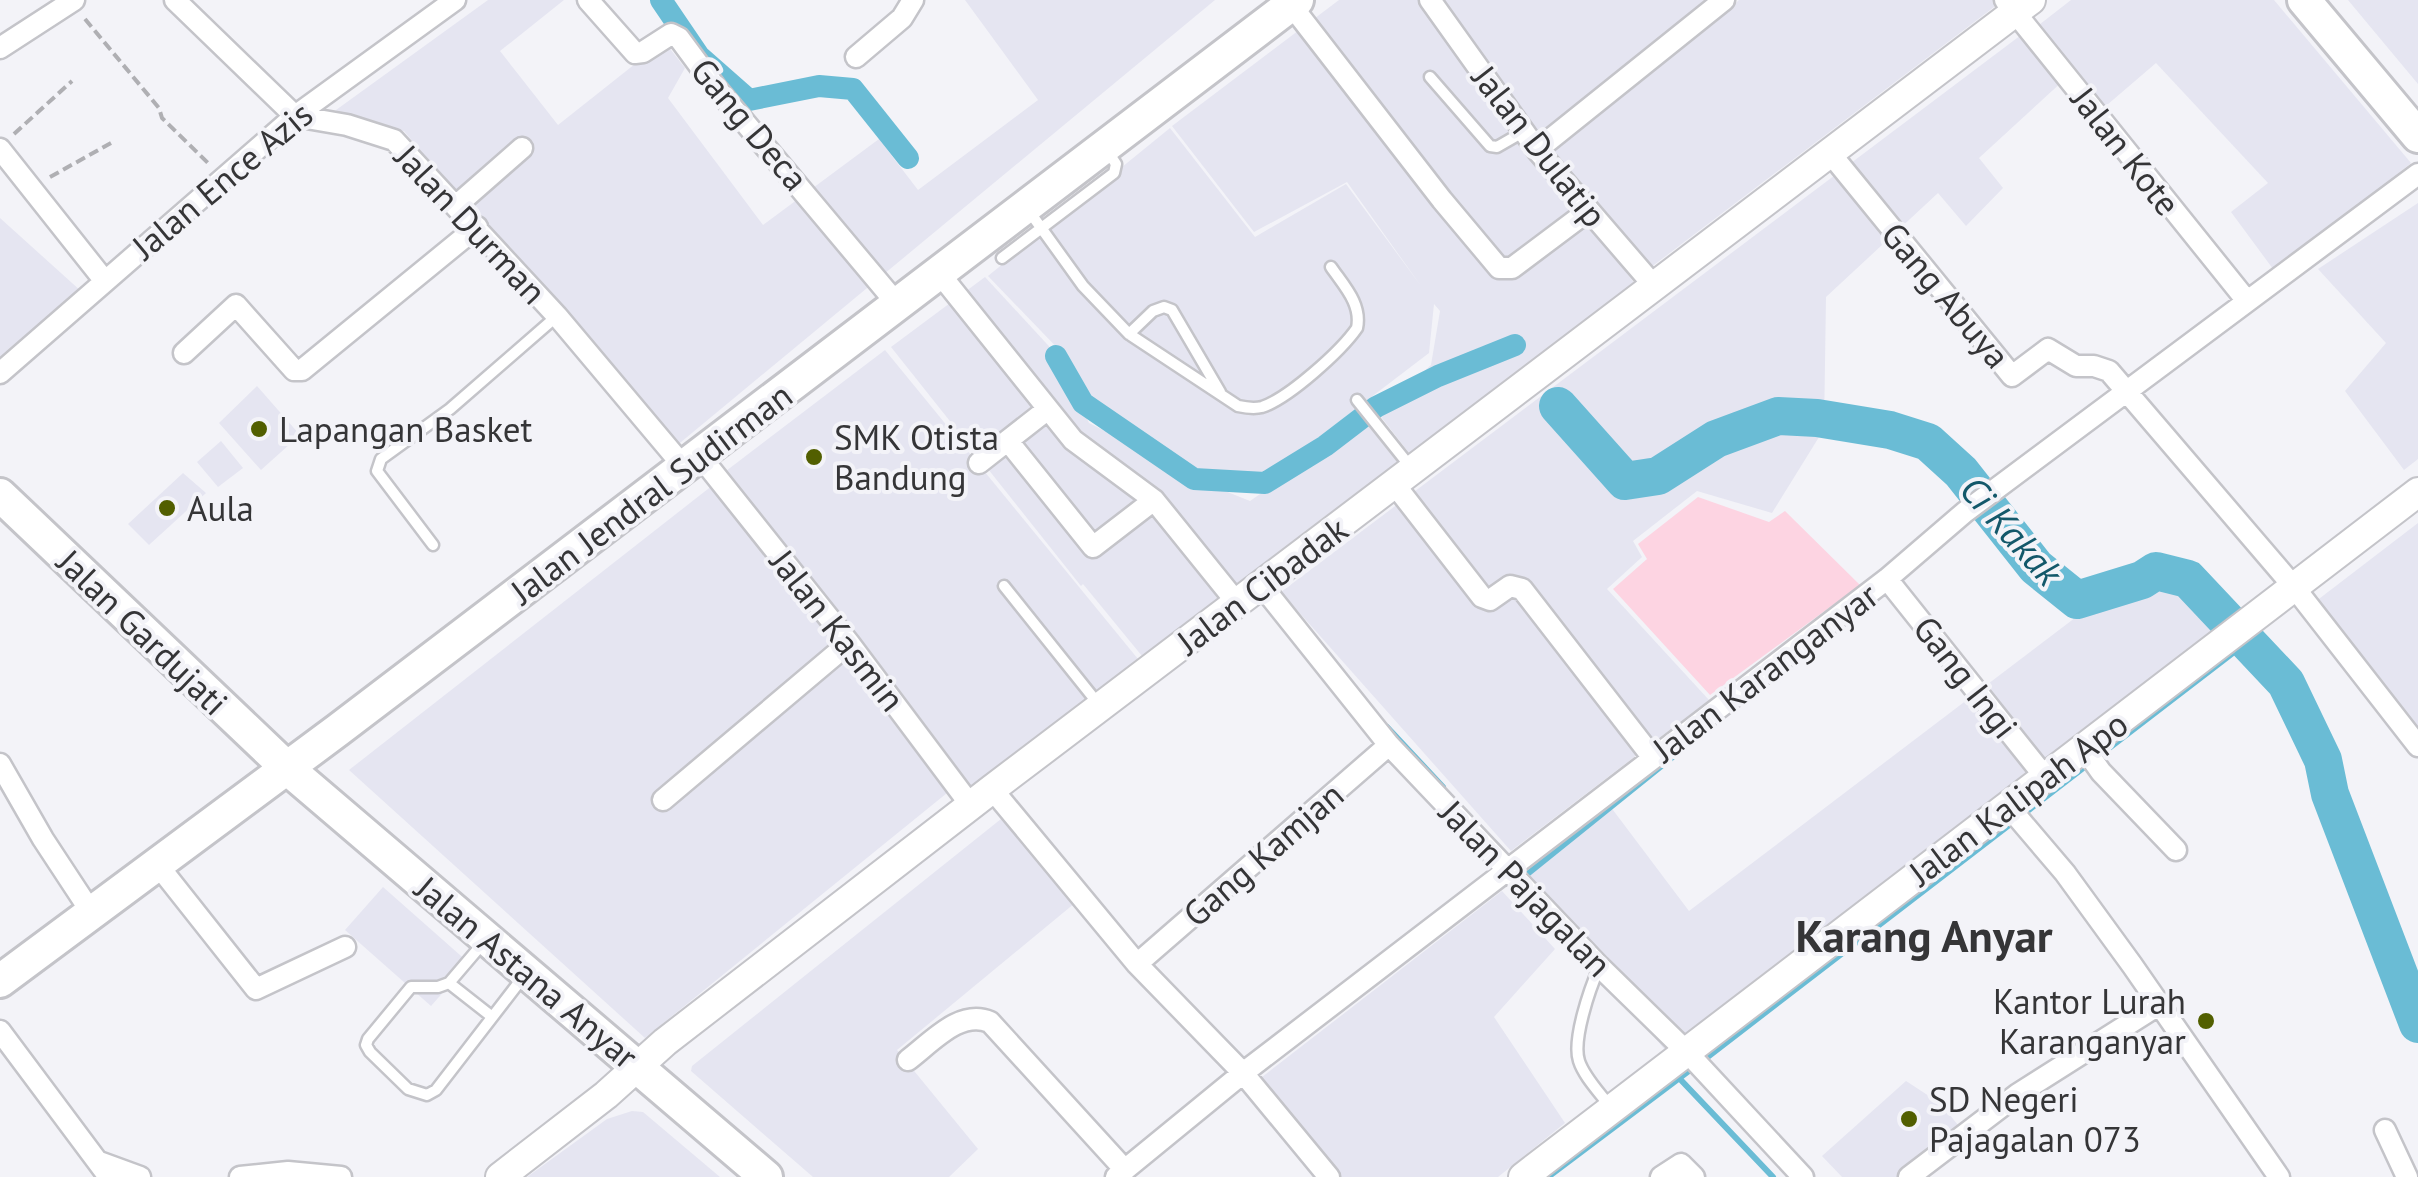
<svg xmlns="http://www.w3.org/2000/svg" width="2418" height="1177" font-family="'PT Sans',sans-serif">
<rect width="100%" height="100%" fill="#f3f3f8"/>
<path fill="#e5e5f1" d="M488 0H564L500 51 558 125 664 41 685 68 668 98 763 225 879 139 918 190 1038 100 965 0H1215L669 452 404 131 349 128 336 110Z
M1339 0H1425L1491 94 1635 284 1413 458 1378 413 1431 365 1440 311 1434 304 1429 353 1261 481 1234 487 1091 415 1065 356 988 276 1170 128 1255 237 1346 184 1421 286 1347 182 1254 232 1172 126Z
M1443 0H1711L1538 137Z
M1739 0H1995L1998 4 1646 271 1546 148 1715 23Z
M2071 0H2274L2411 163 2276 273 2231 212 2268 183 2156 63 2100 111 2035 28Z
M2348 0H2418V84Z
M2029 29 2064 80 1979 158 2003 188 1966 226 1938 193 1826 297 1824 429 1772 513 1697 491 1633 541 1642 557 1607 589 1709 700 1511 851 1281 592Z
M2418 203V459L2404 470 2345 391 2386 343 2318 269Z
M0 218 82 292 0 362Z
M985 277 1058 356 1089 423 1220 489 1250 501 1370 418 1403 468 1142 656 1083 584 1081 586 891 347Z
M885 350 1138 659 970 787 726 471Z
M257 386 300 435 261 470 219 423Z
M221 441 243 468 218 487 197 462Z
M183 473 206 493 149 545 128 524Z
M713 485 947 793 645 1038 349 770Z
M2418 523V741L2311 605Z
M2140 580 2169 582 2217 633 1669 1055 1522 874 1610 806 1689 911 2092 605Z
M1006 815 1075 903 897 1050 978 1149 949 1177H813L691 1071 692 1066Z
M383 887 469 963 431 1006 345 930Z
M1502 891 1555 949 1494 1017 1565 1123 1498 1177H1336L1253 1084Z
M1906 1081 1929 1096 1934 1095 1965 1134 1908 1177H1842L1822 1156Z
M632 1111 643 1112 720 1177H527L607 1119Z"/>
<path fill="#fdd4e2" d="M1698 497 1769 522 1785 511 1860 585 1710 695 1613 589 1647 559 1638 544Z"/>
<g fill="none" stroke-linecap="round" stroke-linejoin="round">
<path stroke="#6abcd5" stroke-width="6" d="M1387 727 1443 787
M1525 876 1695 739
M1701 1062 2247 642
M1679 1078 1773 1177
M1548 1177 1694 1067"/>
<path stroke="#6abcd5" stroke-width="22" d="M661 0 699 56 749 100 819 86 853 89 908 158
M1056 356 1083 403 1194 479 1265 483 1325 446 1376 407 1438 376 1515 345"/>
<path stroke="#6abcd5" stroke-width="38" d="M1558 406 1625 481 1658 476 1716 439 1778 416 1817 418 1890 430 1928 442 1961 472 2036 567 2077 600 2142 580 2156 571 2188 579 2286 683 2323 760 2330 794 2418 1024"/>
<g stroke="#c4c4c9" stroke-width="15">
<path id="lane" d="M1430 77 1490 146 1497 147 1523 132
M1029 211 1083 286 1129 334 1238 406C1247 408 1254 409 1262 407 1289 398 1341 351 1357 328 1362 304 1344 286 1331 267
M1002 258 1114 173 1116 164 1106 149
M1129 334 1153 311 1164 307 1172 310 1220 392
M1357 400 1413 470
M433 545 377 471 381 459 450 409 557 316
M1004 586 1100 706
M484 942 449 983 438 987H411L368 1039 366 1045 370 1052 408 1089 427 1095 436 1090 524 976
M1599 968C1590 988 1572 1040 1579 1061 1584 1077 1601 1094 1611 1108
M449 983 491 1016"/>
</g>
<g stroke="#c4c4c9" stroke-width="25">
<path id="street" d="M175 0 295 116 347 125 394 140 557 316 684 467
M588 0 635 53 643 52 671 34 679 38 716 88 898 305
M1430 0 1537 150 1655 287
M2005 0 2247 301
M1291 5 1442 200 1499 268H1512L1588 211
M0 48 74 0
M856 57 902 18 913 0
M0 149 104 280
M1537 150 1724 0
M1830 153 2012 376 2048 349 2076 366H2094L2109 371 2294 587 2418 746
M457 205 522 148
M939 273 1073 440 1154 500 1238 604
M184 353 236 305 294 370H302L477 227
M0 373 295 116 455 0
M1008 441 1093 547 1154 500
M700 456 849 643 972 807
M979 463 1048 409
M1395 485 1482 597 1490 600 1510 586 1522 589 1653 758
M1887 579 2045 777
M1262 586 1389 745 1599 966 1685 1050 1803 1177
M2084 748 2101 772 2176 850
M0 764 43 839 91 912
M992 789 1137 964 1243 1073 1329 1177
M663 800 849 643
M2008 806 2065 873 2132 965 2279 1177
M157 864 256 989 345 947
M1137 964 1389 745
M0 1031 109 1177
M908 1060C932 1042 960 1009 990 1022L1125 1170
M2385 1130 2407 1177
M99 1162 140 1177
M240 1177 288 1172 341 1177
M1116 1177 1243 1073 1887 579 1965 512 2418 174
M1661 1177 1681 1164 1694 1177
M1909 1177 2018 1094 2160 1004"/>
</g>
<g stroke="#c4c4c9" stroke-width="32">
<path id="secondary" d="M500 1177 606 1095 665 1042 992 789 2031 0
M1523 1177 2418 492"/>
</g>
<g stroke="#c4c4c9" stroke-width="38">
<path id="primary" d="M2304 0 2418 136
M0 495 287 768 766 1177
M0 981 338 730 1297 0"/>
</g>
<path stroke="#afafb3" stroke-width="4" stroke-dasharray="10 5" stroke-linecap="butt" d="M85 19 159 108 162 118 208 163
M14 134 72 81
M50 177 111 143"/>
<use href="#lane" stroke="#fff" stroke-width="10"/>
<use href="#street" stroke="#fff" stroke-width="20"/>
<use href="#secondary" stroke="#fff" stroke-width="28"/>
<use href="#primary" stroke="#fff" stroke-width="32"/>
</g>
<g fill="#525f00" stroke="#f3f3f8" stroke-width="4">
<circle cx="259" cy="429" r="10"/>
<circle cx="814" cy="457" r="10"/>
<circle cx="167" cy="508" r="10"/>
<circle cx="2206" cy="1021" r="10"/>
<circle cx="1909" cy="1119" r="10"/>
</g>
<g text-anchor="middle" dominant-baseline="central" stroke-width="8" stroke-linejoin="round" paint-order="stroke">
<g font-size="35" fill="#353537" stroke="#f3f3f8">
<text transform="translate(750 124) rotate(50)">Gang Deca</text>
<text transform="translate(1540 146) rotate(52)">Jalan Dulatip</text>
<text transform="translate(2126 151) rotate(52)">Jalan Kote</text>
<text transform="translate(222 180) rotate(-40)">Jalan Ence Azis</text>
<text transform="translate(471 224) rotate(47)">Jalan Durman</text>
<text transform="translate(1946 295) rotate(50)">Gang Abuya</text>
<text transform="translate(651 493) rotate(-37)">Jalan Jendral Sudirman</text>
<text transform="translate(1262 585) rotate(-37)">Jalan Cibadak</text>
<text transform="translate(838 630) rotate(52)">Jalan Kasmin</text>
<text transform="translate(143 632) rotate(44)">Jalan Gardujati</text>
<text transform="translate(1765 672) rotate(-37)">Jalan Karanganyar</text>
<text transform="translate(1966 677) rotate(52)">Gang Ingi</text>
<text transform="translate(2018 798) rotate(-37)">Jalan Kalipah Apo</text>
<text transform="translate(1263 854) rotate(-41)">Gang Kamjan</text>
<text transform="translate(1526 888) rotate(46)">Jalan Pajagalan</text>
<text transform="translate(527 972) rotate(40)">Jalan Astana Anyar</text>
</g>
<g font-size="35" fill="#353537" stroke="#f3f3f8" text-anchor="start">
<text x="279" y="429">Lapangan Basket</text>
<text x="834" y="437">SMK Otista<tspan x="834" dy="40">Bandung</tspan></text>
<text x="187" y="508">Aula</text>
<text x="2186" y="1001" text-anchor="end">Kantor Lurah<tspan x="2186" dy="40">Karanganyar</tspan></text>
<text x="1929" y="1099">SD Negeri<tspan x="1929" dy="40">Pajagalan 073</tspan></text>
</g>
<g font-size="38" font-style="italic" fill="#13586a" stroke="#f3f3f8">
<text transform="translate(2012 530) rotate(48)">Ci Kakak</text>
</g>
<g font-size="45" font-weight="bold" fill="#353537" stroke="#f3f3f8">
<text x="1924" y="935">Karang Anyar</text>
</g>
</g>
</svg>
